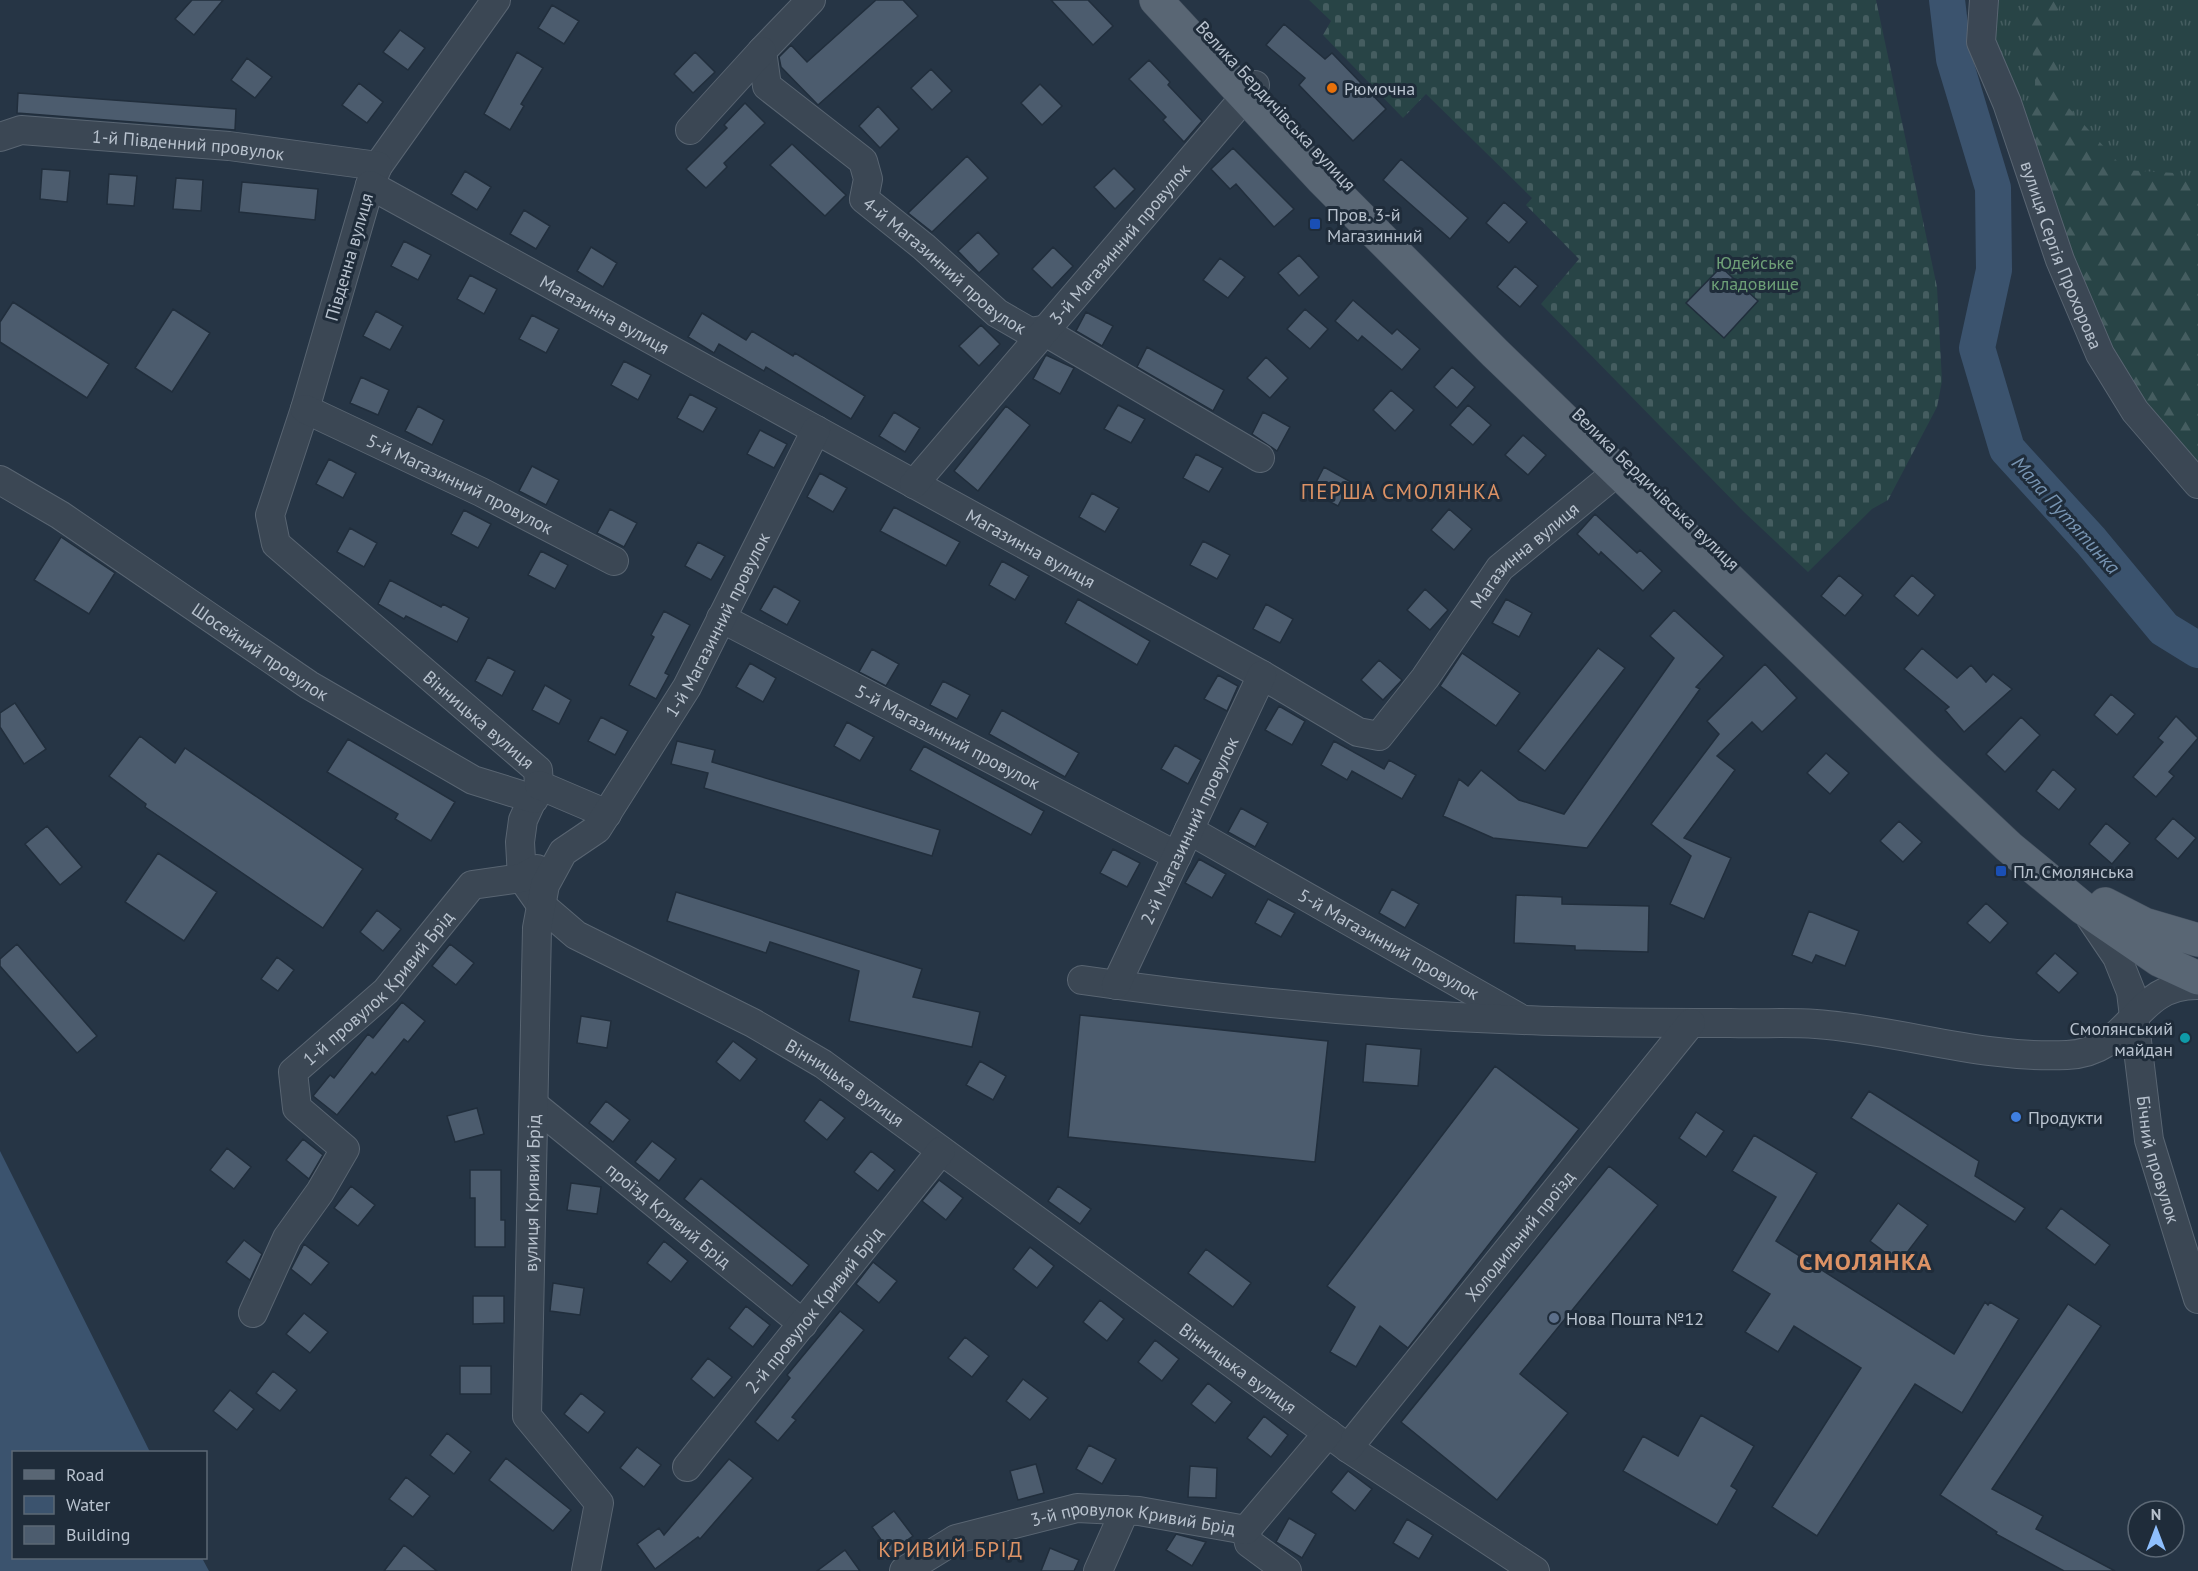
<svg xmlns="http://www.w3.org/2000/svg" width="2198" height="1571" font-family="'PT Sans',sans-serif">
<defs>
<pattern id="grass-tufts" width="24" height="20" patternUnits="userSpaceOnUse" patternTransform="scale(1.5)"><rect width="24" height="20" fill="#284446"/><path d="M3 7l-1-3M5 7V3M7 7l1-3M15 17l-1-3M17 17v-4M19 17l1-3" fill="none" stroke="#455d60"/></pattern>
<pattern id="forest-firs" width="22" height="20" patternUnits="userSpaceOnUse" patternTransform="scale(1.5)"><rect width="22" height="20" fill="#284446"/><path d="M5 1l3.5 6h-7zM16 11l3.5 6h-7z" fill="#455d60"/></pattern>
<pattern id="cemetery-stones" width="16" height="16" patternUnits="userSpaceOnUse" patternTransform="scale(1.5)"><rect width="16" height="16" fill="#284446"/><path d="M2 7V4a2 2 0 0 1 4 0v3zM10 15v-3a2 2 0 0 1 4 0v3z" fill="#455d60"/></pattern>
</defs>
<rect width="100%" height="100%" fill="#263545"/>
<path fill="url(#grass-tufts)" d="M1982 0H2198V484L2063 269Z"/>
<path fill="url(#forest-firs)" d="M2030 0H2062L2050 29 2068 107 2125 170 2175 173 2198 187V484L2106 356 2020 129C2027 116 2034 100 2035 85 2036 56 2025 29 2030 0Z"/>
<path fill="url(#cemetery-stones)" d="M1309 0H1876L1937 287 1942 381 1937 407 1888 500 1872 509 1808 572 1744 512 1541 304 1579 259 1526 205 1532 198 1426 94 1403 118 1323 35 1331 21Z"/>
<path fill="#3b536e" d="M0 1151 150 1452H14V1558H202L209 1571H0Z"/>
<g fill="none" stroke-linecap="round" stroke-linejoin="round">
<path stroke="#3b536e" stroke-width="36" d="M1947 0 1954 59 1993 188 1994 270 1977 348 2007 449 2091 541 2164 629 2198 650"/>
</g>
<path fill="#4c5c6e" stroke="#212e3c" stroke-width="1.5" d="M192 0H223L194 35 175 19Z
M876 0H903L918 16 818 105 781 67 779 57 791 45 807 62Z
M1051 0H1088L1113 26 1093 45Z
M552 5 579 21 564 44 538 28Z
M1284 24 1325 59 1332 53 1386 109 1353 141 1299 85 1305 78 1266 45Z
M400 30 425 48 408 70 383 52Z
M517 52 543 68 521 104 524 106 510 130 484 114Z
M695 52 715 72 693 93 674 74Z
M247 58 272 77 255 98 231 80Z
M1149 60 1170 82 1168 85 1202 121 1184 142 1163 120 1166 117 1129 79Z
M931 69 952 91 932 110 911 88Z
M359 83 383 102 367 123 342 105Z
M1040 84 1062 106 1042 125 1021 103Z
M18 93 236 109 235 130 17 113Z
M745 103 765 123 724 163 727 167 706 188 686 169 727 128 724 125Z
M878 106 899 129 880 148 859 126Z
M792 144 846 195 825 216 770 165Z
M1233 148 1294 209 1274 227 1236 184 1230 189 1211 169Z
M967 156 988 178 932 232 908 213Z
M1401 159 1468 218 1450 239 1383 180Z
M1114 168 1135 189 1115 209 1094 187Z
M42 169 70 171 67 202 40 199Z
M465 171 491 187 477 210 451 194Z
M109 174 137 176 134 206 107 204Z
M176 178 203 180 201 211 173 209Z
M242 182 318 189 315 220 239 212Z
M1504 202 1527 222 1509 243 1486 223Z
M524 210 550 226 536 249 510 234Z
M978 232 999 254 979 273 958 251Z
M404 241 431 255 418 280 391 266Z
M591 247 617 263 603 287 577 271Z
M1053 247 1073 266 1052 288 1032 269Z
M1299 255 1319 277 1299 296 1278 273Z
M1220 258 1245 277 1228 298 1203 280Z
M1515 266 1538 286 1520 307 1497 287Z
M1721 267 1758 301 1724 338 1686 303Z
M470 275 497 289 484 314 457 299Z
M1353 300 1392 334 1397 329 1420 349 1402 370 1362 336 1358 341 1335 321Z
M13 302 109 364 87 398 0 342V322Z
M173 309 210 333 172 392 135 368Z
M1305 309 1328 329 1310 349 1287 329Z
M376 311 403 326 390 350 363 336Z
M1086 312 1113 326 1102 346 1076 331Z
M702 313 746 340 752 331 793 356 795 353 865 396 851 419 766 367 764 371 719 344 714 353 688 337Z
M532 315 559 329 546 353 519 339Z
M981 325 1000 344 979 366 959 346Z
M1147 347 1224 390 1213 411 1137 367Z
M1046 355 1074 368 1060 394 1033 379Z
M1266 357 1288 378 1270 398 1247 378Z
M624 361 651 375 638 400 611 385Z
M1452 367 1475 387 1457 408 1434 387Z
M361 377 389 390 378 415 350 403Z
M1391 390 1414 410 1395 431 1373 410Z
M690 394 717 408 703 432 677 418Z
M1118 405 1145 419 1131 443 1104 429Z
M1468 405 1491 425 1473 445 1450 425Z
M418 406 444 420 432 445 405 431Z
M1006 406 1030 425 978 491 954 471Z
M894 412 920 428 905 452 879 436Z
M1263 412 1290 427 1277 451 1252 434Z
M760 430 787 444 774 468 747 454Z
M1523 435 1546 455 1528 475 1505 455Z
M1196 454 1223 468 1209 492 1183 478Z
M329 459 356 473 343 498 316 484Z
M532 466 559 480 546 505 519 491Z
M1324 467 1351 482 1338 506 1311 492Z
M820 473 847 488 833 512 807 497Z
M1092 493 1119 508 1105 532 1079 517Z
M894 507 960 542 946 566 880 531Z
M610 509 637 523 624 547 597 533Z
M1449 509 1472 529 1454 550 1431 530Z
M464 510 491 524 478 548 451 534Z
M1595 514 1637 553 1640 550 1662 571 1643 591 1601 552 1599 555 1577 534Z
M350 528 377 543 364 567 337 552Z
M61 537 115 573 89 614 34 580Z
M1203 541 1230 555 1217 579 1190 565Z
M698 542 725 556 711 580 685 566Z
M541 551 568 565 555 589 528 575Z
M1002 561 1029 576 1015 600 989 585Z
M1839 575 1863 595 1845 616 1821 596Z
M1912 575 1935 595 1918 616 1894 596Z
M390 580 441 607 443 604 469 618 457 642 406 616 404 619 378 604Z
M774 586 800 601 787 625 760 610Z
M1425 589 1448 610 1430 630 1407 610Z
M1078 599 1150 641 1137 665 1065 623Z
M1506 599 1532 613 1519 637 1492 623Z
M1266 604 1293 619 1280 643 1253 629Z
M1674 610 1724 656 1696 687 1700 689 1587 848 1493 838 1443 816 1459 779 1468 786 1481 770 1519 800 1564 814 1674 658 1650 636Z
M664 611 690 625 665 673 669 675 656 699 629 685 654 637 651 635Z
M1598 648 1625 668 1545 771 1518 751Z
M1922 648 1957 678 1971 665 1986 682 1993 674 2012 689 1964 732 1945 710 1949 707 1904 669Z
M872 649 899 664 886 686 859 672Z
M1462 653 1520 693 1496 726 1440 686Z
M488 657 515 671 502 696 475 681Z
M1379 660 1402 680 1383 700 1361 680Z
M750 663 776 678 763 702 736 687Z
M1765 664 1797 698 1762 732 1752 722 1717 756 1735 770 1684 838 1731 858 1704 919 1670 904 1691 856 1651 824 1719 734 1707 721Z
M1218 675 1238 686 1227 711 1204 699Z
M943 681 970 695 957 719 930 705Z
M545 685 571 700 559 724 532 710Z
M2111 694 2135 714 2117 735 2094 715Z
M15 703 46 749 24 764 0 727V713Z
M1279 706 1305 721 1292 745 1265 730Z
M1002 710 1079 753 1065 777 989 734Z
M2176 716 2198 738 2169 772 2174 776 2156 797 2133 777 2163 742 2158 738Z
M601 717 628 731 615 755 588 741Z
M2021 717 2040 735 2005 772 1986 754Z
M847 722 874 737 860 761 834 746Z
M140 736 175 763 185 748 363 869 323 928 145 807 146 804 109 776Z
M348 739 455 802 431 841 395 819 398 814 327 772Z
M677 741 715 750 712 762 940 830 932 856 704 788 708 773 671 764Z
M1334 741 1384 769 1389 760 1416 775 1402 799 1352 771 1347 780 1321 765Z
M1175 745 1201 760 1188 784 1161 769Z
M924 746 1044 811 1031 835 910 770Z
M1826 753 1849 773 1830 794 1807 773Z
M2053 769 2076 789 2059 810 2036 791Z
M1241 808 1268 823 1255 847 1228 832Z
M2173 818 2196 838 2178 859 2155 839Z
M1899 821 1922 842 1903 862 1880 841Z
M2106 823 2130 843 2112 864 2089 844Z
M47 826 82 867 60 885 25 844Z
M1113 849 1140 863 1127 887 1100 873Z
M158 853 217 892 184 941 125 902Z
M1199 859 1226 874 1212 898 1185 883Z
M1392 889 1419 904 1405 928 1379 913Z
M676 892 922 969 913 997 980 1012 972 1047 849 1021 859 971 770 942 766 953 667 921Z
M1516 895 1562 897V904L1649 906 1648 952 1575 950V946L1514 943Z
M1268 899 1295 913 1281 937 1255 923Z
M1986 903 2008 923 1990 943 1967 923Z
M377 910 401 929 383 951 360 932Z
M1809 911 1859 931 1845 966 1816 955 1812 963 1792 955Z
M17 944 97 1036 77 1053 0 966V959Z
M450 944 474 963 456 985 432 966Z
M2055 953 2078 973 2059 993 2036 973Z
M277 957 294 970 278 991 261 979Z
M402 1002 425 1021 408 1042 404 1039 375 1075 372 1072 337 1115 313 1096 330 1075 334 1078 368 1034 373 1038Z
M1080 1015 1328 1041 1315 1162 1068 1137Z
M581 1016 611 1021 607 1048 577 1043Z
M733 1041 757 1059 740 1081 716 1062Z
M1366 1044 1421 1049 1418 1086 1363 1082Z
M980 1061 1006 1076 993 1100 966 1085Z
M1495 1066 1579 1129 1408 1348 1380 1326 1356 1367 1330 1352 1355 1307 1327 1286Z
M1869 1091 1979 1161 1975 1176 2025 1208 2015 1222 1851 1118Z
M820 1099 845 1118 827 1140 804 1121Z
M606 1101 630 1120 613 1142 589 1123Z
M477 1108 484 1134 455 1142 447 1116Z
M1696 1112 1724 1131 1706 1157 1679 1138Z
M1754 1135 1817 1173 1776 1241 1954 1354 1985 1302 1988 1305 1990 1302 2019 1319 1962 1413 1915 1384 1817 1536 1772 1507 1861 1368 1794 1326 1778 1352 1745 1332 1770 1294 1732 1271 1776 1197 1732 1171Z
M303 1139 323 1155 309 1179 286 1160Z
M652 1141 676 1159 659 1181 635 1162Z
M227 1148 251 1167 234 1189 210 1170Z
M871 1151 895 1170 878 1191 854 1172Z
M1609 1166 1658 1205 1520 1374 1568 1413 1497 1500 1401 1422Z
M470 1170H501V1220H505V1247H475V1198H470Z
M701 1178 809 1265 792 1286 684 1199Z
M939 1180 963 1198 946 1220 922 1201Z
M571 1183 601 1187 597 1214 567 1210Z
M351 1186 375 1205 358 1226 334 1208Z
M1058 1186 1091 1209 1080 1224 1048 1201Z
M1898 1203 1928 1225 1899 1263 1870 1241Z
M2061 1208 2110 1245 2095 1265 2046 1228Z
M244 1240 262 1254 250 1280 226 1262Z
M664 1241 688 1261 671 1282 647 1263Z
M304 1244 329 1263 311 1285 291 1269Z
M1030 1247 1054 1266 1037 1288 1013 1269Z
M1206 1249 1251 1283 1233 1307 1188 1273Z
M873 1262 897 1281 879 1303 856 1284Z
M553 1283 584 1288 580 1315 550 1311Z
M473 1296H504V1323L473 1324Z
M1100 1300 1124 1319 1107 1341 1083 1322Z
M2068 1304 2101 1326 1992 1489 2043 1516 2036 1529 2115 1571H2064L1996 1534 1997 1532 1940 1495Z
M746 1306 770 1325 753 1347 729 1328Z
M840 1311 864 1330 792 1417 796 1420 778 1441 755 1422 790 1378 787 1375Z
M304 1313 328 1332 310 1353 286 1334Z
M965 1337 989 1356 972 1377 948 1358Z
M1155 1340 1179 1359 1162 1381 1138 1362Z
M708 1358 732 1377 714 1398 691 1379Z
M460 1366H491V1394H460Z
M273 1371 297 1390 280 1411 256 1393Z
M1023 1379 1048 1398 1030 1420 1006 1401Z
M1208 1383 1232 1402 1215 1423 1191 1404Z
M230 1390 254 1409 237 1430 213 1411Z
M581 1393 605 1412 588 1433 564 1414Z
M1701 1415 1754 1446 1731 1486 1737 1490 1717 1525 1623 1471 1643 1436 1678 1456Z
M1264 1416 1288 1435 1271 1457 1247 1438Z
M447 1433 471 1452 454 1474 430 1455Z
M1089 1445 1116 1459 1102 1484 1076 1469Z
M637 1447 661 1465 644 1487 620 1468Z
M506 1458 571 1510 553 1531 489 1480Z
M729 1459 753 1478 700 1539 698 1537 655 1569 637 1544 659 1528 664 1535Z
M1036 1464 1044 1493 1018 1500 1010 1471Z
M1190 1466 1217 1468 1216 1498 1188 1497Z
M1348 1471 1372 1489 1355 1511 1331 1492Z
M406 1477 430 1496 413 1517 389 1499Z
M894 1511 913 1536 890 1552 872 1527Z
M1289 1518 1316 1534 1302 1558 1276 1542Z
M1407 1519 1433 1535 1419 1559 1393 1543Z
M1176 1534 1206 1542 1192 1566 1166 1550Z
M404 1545 437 1571H384Z
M1050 1548 1079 1560 1074 1571H1041Z
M845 1550 860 1571H817Z"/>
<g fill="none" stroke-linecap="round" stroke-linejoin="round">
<g stroke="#596572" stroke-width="30">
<g id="minor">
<path id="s1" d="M496 0 378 166 370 185 305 409 270 515 276 544 538 770 539 785 523 820 520 842 522 878 541 905 576 935 753 1023 823 1064 1348 1448 1535 1571"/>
<path id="s2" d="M811 0 762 51 767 86 863 161 868 179 864 199 924 247 997 313 1030 332 1042 330 1260 458"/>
<path id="s3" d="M1984 0 1981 42 2007 103 2060 260 2100 354 2135 411 2198 484"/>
<path d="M690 130 762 51"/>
<path id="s4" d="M0 137 21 130 229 146 378 166"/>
<path id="s5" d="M370 185 1262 675 1358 732 1379 736 1425 678 1500 568 1617 472"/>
<path id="s6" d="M305 409 481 492 614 561"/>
<path id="s7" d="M0 480 60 515 309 685 473 780 534 799"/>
<path id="s8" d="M914 484 1255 85"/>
<path id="s9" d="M721 618 1177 856"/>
<path d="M539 785 607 814"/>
<path id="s10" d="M1189 830 1518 1017"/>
<path id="s11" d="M2090 917 2117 957 2131 992 2149 1140 2198 1299"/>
<path d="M1082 980C1228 1001 1376 1015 1523 1020 1592 1023 1661 1023 1730 1023 1759 1024 1788 1022 1816 1024 1900 1030 1982 1059 2067 1055 2134 1052 2132 984 2198 985"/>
<path id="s12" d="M1116 985 1262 675"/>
<path id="s13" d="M534 1105 803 1324"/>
<path id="s14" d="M253 1313 287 1238 320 1192 345 1149 297 1108 293 1072 386 991 472 885 522 878 537 869"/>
<path id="s15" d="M1348 1448 1691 1023"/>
<path id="s16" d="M687 1467 941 1151"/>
<path d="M1246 1530 1249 1543 1287 1571"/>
<path id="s17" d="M586 1571 599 1503 527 1416 537 928 545 885 563 852 597 829 687 687 816 430"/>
<path id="s18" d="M904 1571 956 1539 1077 1508 1139 1511 1246 1530 1328 1433"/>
<path d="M1098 1571 1125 1510"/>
</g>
</g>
<g stroke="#44505e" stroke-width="34">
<path id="major" d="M1156 0 1321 178 1495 353 1925 768 2009 847 2083 908 2159 960 2198 978
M2105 904 2144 924 2198 940"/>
</g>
<use href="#minor" stroke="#3b4754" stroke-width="28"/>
<use href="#major" stroke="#596674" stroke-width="33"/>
</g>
<circle fill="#e8710a" stroke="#1f2c3a" stroke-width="2" cx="1332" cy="88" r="6"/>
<g fill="#1a4fb4" stroke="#1f2c3a" stroke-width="2">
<rect x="1309" y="218" width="12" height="12" rx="3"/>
<rect x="1995" y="865" width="12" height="12" rx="3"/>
</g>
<circle fill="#0f9aa8" stroke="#1f2c3a" stroke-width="2" cx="2185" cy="1038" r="6"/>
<circle fill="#3f7fe0" stroke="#1f2c3a" stroke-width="2" cx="2016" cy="1117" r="6"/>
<circle fill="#5c6f8a" stroke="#1f2c3a" stroke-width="2" cx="1554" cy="1318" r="6"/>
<g text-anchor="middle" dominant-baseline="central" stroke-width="6" stroke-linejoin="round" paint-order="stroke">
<g font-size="18" fill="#b8c2ce" stroke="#1f2c3a" text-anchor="start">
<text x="1344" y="88">Рюмочна</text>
<text x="1327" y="214">Пров. 3-й<tspan x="1327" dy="21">Магазинний</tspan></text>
<text x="2013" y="871">Пл. Смолянська</text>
<text x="2173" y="1028" text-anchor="end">Смолянський<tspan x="2173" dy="21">майдан</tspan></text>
<text x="2028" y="1117">Продукти</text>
<text x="1566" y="1318">Нова Пошта №12</text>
</g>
<g font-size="18" fill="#b8c2ce" stroke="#1f2c3a">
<text transform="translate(1276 106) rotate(47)">Велика Бердичівська вулиця</text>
<text stroke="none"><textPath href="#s4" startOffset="190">1-й Південний провулок</textPath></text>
<text stroke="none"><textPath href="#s8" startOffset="316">3-й Магазинний провулок</textPath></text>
<text stroke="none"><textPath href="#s3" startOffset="270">вулиця Сергія Прохорова</textPath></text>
<text transform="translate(349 257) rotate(-74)">Південна вулиця</text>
<text stroke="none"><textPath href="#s2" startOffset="372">4-й Магазинний провулок</textPath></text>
<text stroke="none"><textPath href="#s5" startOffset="268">Магазинна вулиця</textPath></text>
<text stroke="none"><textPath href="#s6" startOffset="172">5-й Магазинний провулок</textPath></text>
<text transform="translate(1656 489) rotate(44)">Велика Бердичівська вулиця</text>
<text stroke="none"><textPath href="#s5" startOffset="754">Магазинна вулиця</textPath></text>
<text stroke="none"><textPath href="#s5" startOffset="1384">Магазинна вулиця</textPath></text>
<text stroke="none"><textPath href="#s17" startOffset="1030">1-й Магазинний провулок</textPath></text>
<text stroke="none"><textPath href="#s7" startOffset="312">Шосейний провулок</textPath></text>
<text stroke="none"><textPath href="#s1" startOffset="867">Вінницька вулиця</textPath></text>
<text stroke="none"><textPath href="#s9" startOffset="256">5-й Магазинний провулок</textPath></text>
<text stroke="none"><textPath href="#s12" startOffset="171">2-й Магазинний провулок</textPath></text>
<text stroke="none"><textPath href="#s10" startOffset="230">5-й Магазинний провулок</textPath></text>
<text stroke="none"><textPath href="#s14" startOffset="408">1-й провулок Кривий Брід</textPath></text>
<text stroke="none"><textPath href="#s1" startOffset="1443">Вінницька вулиця</textPath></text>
<text stroke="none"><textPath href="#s11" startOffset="256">Бічний провулок</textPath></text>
<text stroke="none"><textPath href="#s17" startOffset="405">вулиця Кривий Брід</textPath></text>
<text stroke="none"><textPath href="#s13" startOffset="174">проїзд Кривий Брід</textPath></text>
<text stroke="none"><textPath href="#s15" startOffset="273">Холодильний проїзд</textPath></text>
<text stroke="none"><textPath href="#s16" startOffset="202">2-й провулок Кривий Брід</textPath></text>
<text stroke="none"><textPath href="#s1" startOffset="1929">Вінницька вулиця</textPath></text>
<text stroke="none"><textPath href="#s18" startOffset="242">3-й провулок Кривий Брід</textPath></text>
</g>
<g font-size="18" fill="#6ea077" stroke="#1f2c3a">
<text x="1755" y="262">Юдейське<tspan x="1755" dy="21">кладовище</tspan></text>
</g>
<g font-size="20" font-style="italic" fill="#7794b2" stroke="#1f2c3a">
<text transform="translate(2066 515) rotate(48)">Мала Путятинка</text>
</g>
<g font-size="21" letter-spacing="1.5" fill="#dc9265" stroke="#1f2c3a">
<text x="1401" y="491">ПЕРША СМОЛЯНКА</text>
<text x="951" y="1549">КРИВИЙ БРІД</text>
</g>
<g font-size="24" font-weight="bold" letter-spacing="1.5" fill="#dc9265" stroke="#1f2c3a">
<text x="1866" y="1261">СМОЛЯНКА</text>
</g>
</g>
<rect x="12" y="1451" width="195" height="108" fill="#1f2c3a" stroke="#5c6875" stroke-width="1.5"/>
<rect x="24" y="1470" width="30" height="9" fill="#596674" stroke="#5c6875" stroke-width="1.5"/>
<text x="66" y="1481" font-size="18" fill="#b8c2ce">Road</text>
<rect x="24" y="1496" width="30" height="18" fill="#3b536e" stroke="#5c6875" stroke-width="1.5"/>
<text x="66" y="1511" font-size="18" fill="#b8c2ce">Water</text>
<rect x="24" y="1526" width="30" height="18" fill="#4c5c6e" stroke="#5c6875" stroke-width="1.5"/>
<text x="66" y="1541" font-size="18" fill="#b8c2ce">Building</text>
<g transform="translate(2156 1529)"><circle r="28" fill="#1f2c3a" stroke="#5c6875" stroke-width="1.5"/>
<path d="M0-4.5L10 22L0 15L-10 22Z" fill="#8ebffd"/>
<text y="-9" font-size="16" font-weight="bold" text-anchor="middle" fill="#b8c2ce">N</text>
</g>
</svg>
